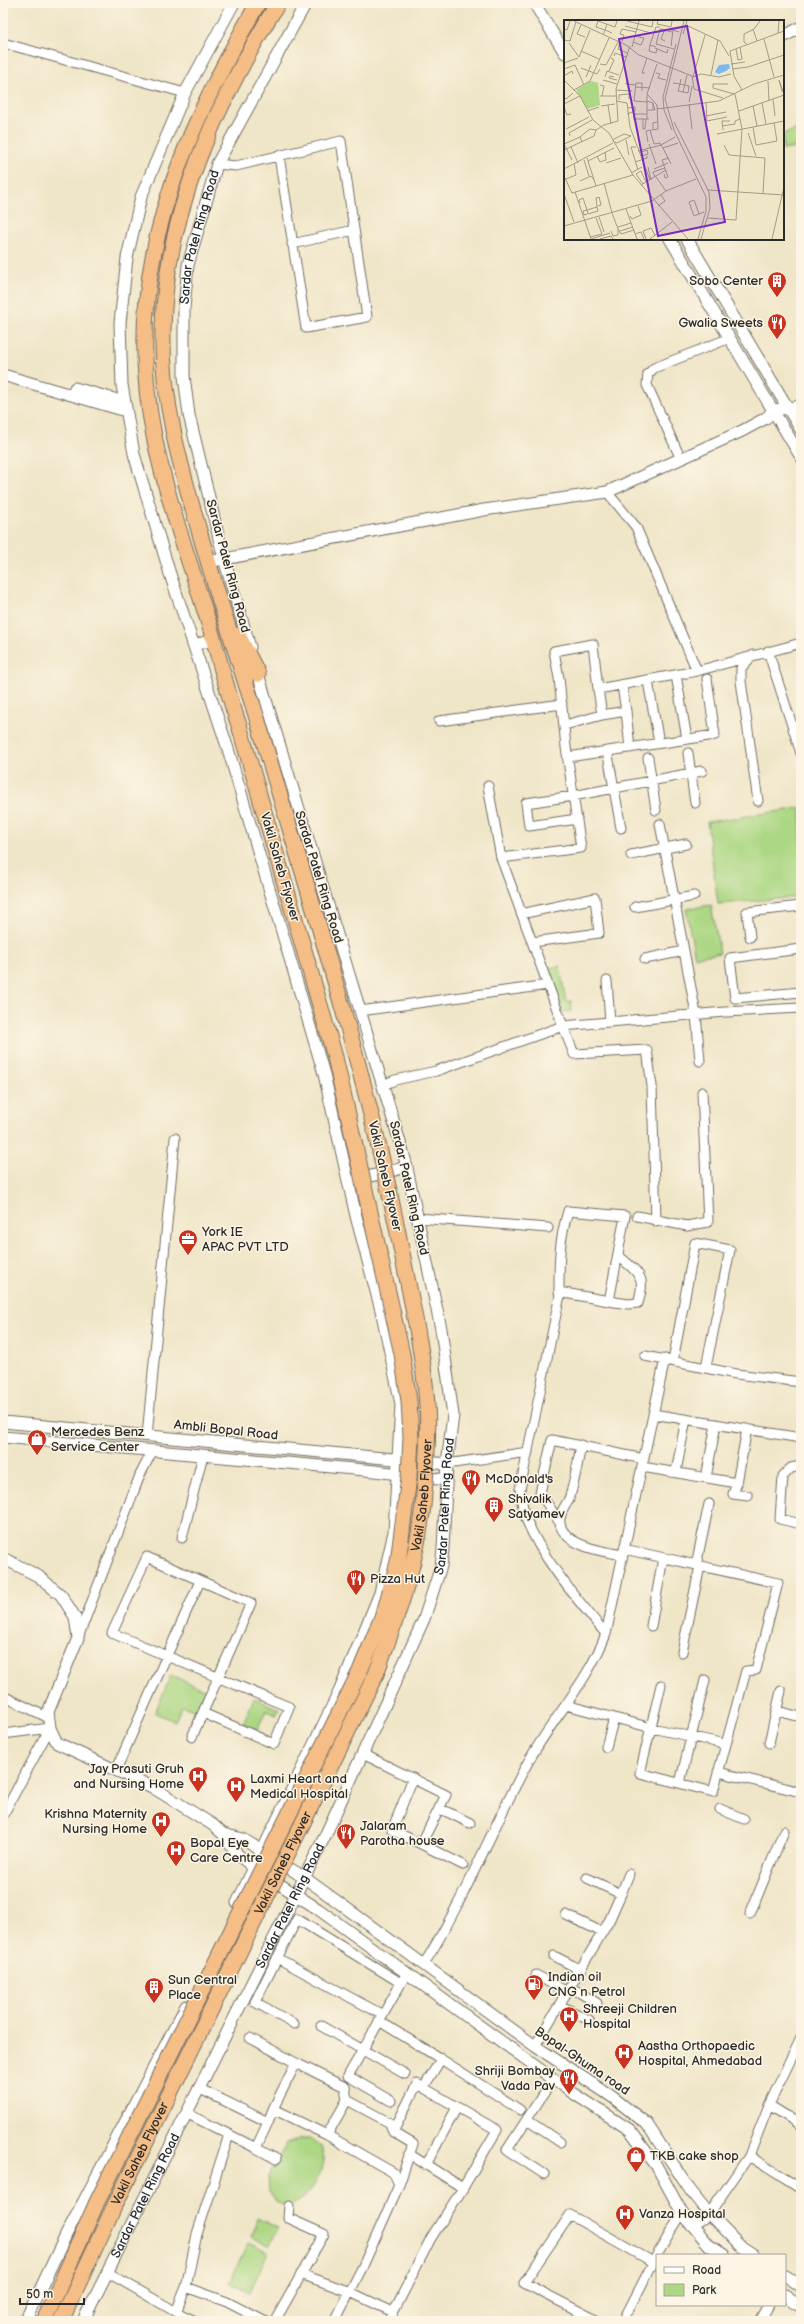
<svg xmlns="http://www.w3.org/2000/svg" width="804" height="2324" font-family="'Balsamiq Sans',sans-serif">
<rect width="100%" height="100%" fill="#fcf5e5"/>
<filter id="ink" filterUnits="userSpaceOnUse"><feTurbulence type="fractalNoise" baseFrequency=".025" numOctaves="2"/><feDisplacementMap in="SourceGraphic" scale="8" xChannelSelector="R" yChannelSelector="G"/><feConvolveMatrix kernelMatrix="1 2 1 2 8 2 1 2 1" color-interpolation-filters="sRGB"/></filter>
<filter id="wash" filterUnits="userSpaceOnUse"><feTurbulence type="fractalNoise" baseFrequency=".012" numOctaves="4" result="noise"/><feDisplacementMap in="SourceGraphic" scale="16" xChannelSelector="R" yChannelSelector="G"/><feGaussianBlur stdDeviation="0.9" result="paint"/><feColorMatrix in="noise" values="0 0 0 0 0 0 0 0 0 0 0 0 0 0 0 0 0 1.4 0 .05"/><feComposite in="paint" operator="in"/></filter>
<g filter="url(#wash)">
<rect width="100%" height="100%" fill="#efe5c7"/>
<path fill="#acd783" stroke="#6c8157" d="M801 128V147L783 150V134Z
M801 808V897L718 904 707 822Z
M711 905 720 953 695 957 686 909Z
M560 966 566 1001H571L572 1011 563 1012 548 968Z
M171 1675 206 1690 197 1711 182 1706 175 1721 155 1713Z
M254 1698 279 1709 276 1715 266 1710 257 1730 243 1723Z
M302 2139H311L323 2148C326 2170 311 2200 289 2206L277 2203 269 2193 268 2175 287 2144Z
M257 2218 278 2228 269 2246 251 2237Z
M248 2243 268 2252 250 2292 229 2283Z"/>
</g>
<g filter="url(#ink)">
<g fill="none" stroke-linecap="round" stroke-linejoin="round">
<g stroke="#706c62" stroke-width="11">
<path id="minor" d="M3 43 185 93
M217 164 236 166 341 141 367 317 306 328 279 156
M292 244 354 230
M680 457 647 385 648 374 654 368 730 338
M607 492 636 527 697 671
M768 651 801 753
M753 655 741 668V681L758 801
M676 675 687 739
M648 681 659 743
M626 711 630 748
M602 715 626 711 622 686
M439 721 562 704
M565 725 602 715 598 689 697 671 801 643
M688 753 695 803
M608 755 621 828
M568 757 715 735 707 679
M648 758 656 810
M488 786 501 858 548 985
M577 819 529 826 526 803 573 796 702 771
M660 824 696 1014 700 1061
M631 855 686 844
M501 858 581 848 566 747 559 678 554 651 593 644 598 689
M635 907 694 896
M521 914 595 898 599 933 533 942
M750 937 747 912 801 906
M801 949 730 958 735 998 801 992
M645 959 684 951
M607 981 610 1022
M360 1011 548 985 563 1026 725 1012 801 1008
M383 1085 395 1080 436 1071 563 1026 574 1054 647 1050 652 1086 656 1221
M637 1216 687 1226 708 1222 702 1092
M418 1218 548 1228
M609 1301 628 1304 638 1303C647 1274 638 1274 618 1255
M645 1356 736 1374 801 1382
M673 1361 695 1243 730 1250 706 1367
M653 1414 801 1438
M147 1436 175 1138
M581 1445C578 1462 575 1480 570 1496 567 1505 558 1513 560 1524 565 1546 604 1552 623 1555
M447 1464 528 1452
M801 1466 791 1468 783 1476 780 1519 801 1524
M642 1467 737 1483 733 1494 748 1496
M676 1472 686 1419
M706 1478 716 1424
M737 1483 747 1429
M560 1523 540 1493 552 1440 644 1459
M182 1538 203 1455
M624 1549 778 1583 756 1670 746 1671 713 1792 640 1773 661 1685
M696 1565 709 1504
M651 1626 663 1558
M606 1634 665 1359
M78 1638 140 1475 153 1450
M682 1652 700 1566
M3 1696 49 1718
M566 1705 652 1728 725 1744
M777 1711 801 1717
M3 1734 50 1728
M192 1737 251 1603 147 1557 112 1633 289 1707 274 1744 203 1713
M769 1743 781 1691
M606 1747 614 1718
M363 1754 446 1795 421 1844 463 1865
M116 1770 200 1581
M718 1772 801 1792
M413 1778 392 1830 421 1844
M680 1783 705 1680
M439 1808 470 1823
M720 1809 744 1819
M3 1815 50 1728
M621 1894 629 1874
M750 1914 784 1831
M566 1915 602 1932
M554 1956 581 1970
M277 1958 383 2015
M424 1964C464 1901 491 1830 527 1764 551 1720 588 1682 606 1634 578 1600 540 1557 525 1516 522 1508 522 1497 520 1489L560 1295 559 1292C559 1261 559 1241 568 1211L625 1216 609 1301 559 1292
M536 1975 567 1992
M570 1987 597 2003
M559 2005 589 2020
M379 2021 441 2059
M294 2024 255 2002 297 1919 401 1983
M321 2026 405 2074
M250 2038 296 2063
M535 2046 609 1921 621 1894 587 1878
M427 2082 441 2059 520 2110
M198 2088 268 2122 273 2109 327 2135 394 2173 399 2185 363 2266 335 2321
M391 2101 348 2076 404 1978
M769 2105 801 2125
M273 2109 296 2063 345 2087 347 2100 390 2123 393 2132 413 2144 399 2185
M186 2113 256 2148
M527 2120 560 2142
M268 2122 256 2148 276 2159
M393 2132 417 2084 497 2130 463 2188
M327 2135 347 2100
M749 2156 801 2189
M426 2165 457 2107
M544 2174 507 2150 553 2079
M709 2214 749 2156 769 2105 801 2038
M657 2255 682 2213
M107 2272 176 2312 186 2287 197 2234 229 2135
M301 2274 350 2292 393 2312
M186 2287 227 2302 264 2321
M176 2312 195 2321
M275 2321 324 2234 288 2218 289 2206
M389 2321 431 2238 463 2188 409 2154
M598 2321 524 2283 570 2215 653 2262
M623 2321 657 2255
M760 2321 769 2305"/>
</g>
<g stroke="#706c62" stroke-width="13">
<g id="tertiary">
<path d="M234 3 185 93 141 197 127 258 120 323 122 385 134 454 170 574 228 749 324 1074 356 1216 382 1314 401 1404 394 1532 380 1593 339 1692 237 1903"/>
<path d="M534 3 565 53"/>
<path d="M783 37 801 27"/>
<path d="M670 239 801 457"/>
<path d="M687 239 801 430"/>
<path d="M3 375 126 411"/>
<path d="M75 388 125 402"/>
<path d="M208 562 484 510 607 492 742 431 766 418 774 410 801 406"/>
<path d="M193 645 214 640"/>
<path id="s1" d="M250 647 224 559 189 415 184 376V309L188 265 217 164 306 3"/>
<path d="M355 1180 407 1167"/>
<path d="M3 1422 447 1464"/>
<path d="M3 1437 375 1471 446 1480"/>
<path d="M3 1558 38 1576 61 1595 75 1617 78 1638 48 1712 50 1728 57 1743 152 1787 213 1825 223 1834 237 1854 253 1867 318 1909 567 2089 630 2130 656 2165 682 2213 709 2245 724 2255"/>
<path d="M223 1834 243 1839 305 1878 535 2046 611 2096 647 2124 690 2190 709 2214 740 2246 754 2255"/>
<path d="M692 2225 709 2214"/>
<path d="M785 2276 801 2287"/>
<path d="M785 2295 801 2306"/>
<path d="M25 2321 67 2233 186 2006"/>
<path id="s2" d="M83 2321 325 1836 424 1619 441 1566 443 1549 447 1464 453 1415 441 1329 405 1159 256 667"/>
</g>
</g>
<g stroke="#706c62" stroke-width="17">
<path id="trunk" d="M238 635 258 674
M257 718C237 657 218 595 200 534 181 468 161 399 163 330 165 211 217 103 278 3
M239 725C225 687 217 647 204 608 186 551 166 495 154 436 121 273 179 142 258 3"/>
</g>
<use href="#minor" stroke="#fff" stroke-width="9"/>
<use href="#tertiary" stroke="#fff" stroke-width="11"/>
<use href="#trunk" stroke="#f6be87" stroke-width="15"/>
<g stroke="#706c62" stroke-width="17" stroke-linecap="butt">
<g id="trunk-bridge">
<path d="M44 2321 97 2202 360 1671 385 1610 398 1562 409 1477 411 1437 409 1401 402 1354 335 1057 239 725"/>
<path id="s3" d="M61 2321 113 2209 376 1674C400 1609 421 1553 425 1483 427 1457 429 1429 427 1404 423 1351 411 1299 401 1248 366 1068 308 893 257 718"/>
</g>
</g>
<use href="#trunk-bridge" stroke="#f6be87" stroke-width="15"/>
</g>
</g>
<defs>
<g id="building-pin" transform="scale(1)"><path d="M0 17L-7.5 6A9.5 9.5 0 1 1 7.5 6Z" fill="#c8321e" stroke="#fcf5e5"/><path d="M-4-6H4V6H1V3H-1V6H-4ZM-2.5-4.3h1.7v1.8h-1.7ZM.8-4.3h1.7v1.8H.8ZM-2.5-1h1.7V.8h-1.7ZM.8-1h1.7V.8H.8Z" fill="#fff"/></g>
<g id="restaurant-pin" transform="scale(1)"><path d="M0 17L-7.5 6A9.5 9.5 0 1 1 7.5 6Z" fill="#c8321e" stroke="#fcf5e5"/><path d="M-5-6h1v4h1v-4h1v4h1v-4h1v5L-1.5 .5V6h-2V.5L-5-1ZM5-6V6H3V1.5H1.5Q1.5-4 5-6Z" fill="#fff"/></g>
<g id="office-pin" transform="scale(1)"><path d="M0 17L-7.5 6A9.5 9.5 0 1 1 7.5 6Z" fill="#c8321e" stroke="#fcf5e5"/><path d="M-6-3h4V-5.5h4V-3h4V5H-6ZM-1-4.5V-3h2v-1.5ZM-6 0V1H6V0Z" fill="#fff"/></g>
<g id="shop-pin" transform="scale(1)"><path d="M0 17L-7.5 6A9.5 9.5 0 1 1 7.5 6Z" fill="#c8321e" stroke="#fcf5e5"/><path d="M-5-2.5h2.3a2.7 3.5 0 0 1 5.4 0H5L5.5 6h-11ZM-1.5-2.5h3a1.5 2.3 0 0 0-3 0Z" fill="#fff"/></g>
<g id="hospital-pin" transform="scale(1)"><path d="M0 17L-7.5 6A9.5 9.5 0 1 1 7.5 6Z" fill="#c8321e" stroke="#fcf5e5"/><path d="M-5-5h3v3.5h4V-5h3V5h-3V1.5h-4V5h-3Z" fill="#fff"/></g>
<g id="fuel-pin" transform="scale(1)"><path d="M0 17L-7.5 6A9.5 9.5 0 1 1 7.5 6Z" fill="#c8321e" stroke="#fcf5e5"/><path d="M-5.5-6h7V0h2V4h1.3V-2.5L3-4.5l.8-.8L6-3V5H2.5V1h-1V6h-7ZM-4.2-4.7v3.2H.2V-4.7Z" fill="#fff"/></g>
</defs>
<g fill-rule="evenodd">
<use href="#building-pin" x="777" y="281"/>
<use href="#restaurant-pin" x="777" y="323"/>
<use href="#office-pin" x="188" y="1239"/>
<use href="#shop-pin" x="37" y="1439"/>
<use href="#restaurant-pin" x="471" y="1479"/>
<use href="#building-pin" x="494" y="1506"/>
<use href="#restaurant-pin" x="356" y="1579"/>
<use href="#hospital-pin" x="198" y="1776"/>
<use href="#hospital-pin" x="236" y="1786"/>
<use href="#hospital-pin" x="161" y="1821"/>
<use href="#restaurant-pin" x="346" y="1833"/>
<use href="#hospital-pin" x="176" y="1850"/>
<use href="#fuel-pin" x="534" y="1984"/>
<use href="#building-pin" x="154" y="1987"/>
<use href="#hospital-pin" x="569" y="2016"/>
<use href="#hospital-pin" x="624" y="2053"/>
<use href="#restaurant-pin" x="569" y="2078"/>
<use href="#shop-pin" x="636" y="2156"/>
<use href="#hospital-pin" x="625" y="2214"/>
</g>
<g text-anchor="middle" dominant-baseline="central" stroke-width="3" stroke-linejoin="round" paint-order="stroke">
<g font-size="13" fill="#2b2b2b" stroke="#fcf5e5">
<text stroke="none"><textPath href="#s1" startOffset="420">Sardar Patel Ring Road</textPath></text>
<text transform="translate(228 566) rotate(75)">Sardar Patel Ring Road</text>
<text transform="translate(280 867) rotate(74)">Vakil Saheb Flyover</text>
<text transform="translate(319 877) rotate(73)">Sardar Patel Ring Road</text>
<text transform="translate(385 1176) rotate(77)">Vakil Saheb Flyover</text>
<text transform="translate(409 1188) rotate(77)">Sardar Patel Ring Road</text>
<text transform="translate(226 1430) rotate(6)">Ambli Bopal Road</text>
<text stroke="none"><textPath href="#s3" startOffset="905">Vakil Saheb Flyover</textPath></text>
<text stroke="none"><textPath href="#s2" startOffset="896">Sardar Patel Ring Road</textPath></text>
<text stroke="none"><textPath href="#s3" startOffset="509">Vakil Saheb Flyover</textPath></text>
<text stroke="none"><textPath href="#s2" startOffset="464">Sardar Patel Ring Road</textPath></text>
<text transform="translate(582 2061) rotate(34)">Bopal-Ghuma road</text>
<text stroke="none"><textPath href="#s3" startOffset="185">Vakil Saheb Flyover</textPath></text>
<text stroke="none"><textPath href="#s2" startOffset="140">Sardar Patel Ring Road</textPath></text>
</g>
<g font-size="13" fill="#2b2b2b" stroke="#fcf5e5" text-anchor="start">
<text x="763" y="281" text-anchor="end">Sobo Center</text>
<text x="763" y="323" text-anchor="end">Gwalia Sweets</text>
<text x="202" y="1232">York IE<tspan x="202" dy="15">APAC PVT LTD</tspan></text>
<text x="51" y="1432">Mercedes Benz<tspan x="51" dy="15">Service Center</tspan></text>
<text x="485" y="1479">McDonald's</text>
<text x="508" y="1499">Shivalik<tspan x="508" dy="15">Satyamev</tspan></text>
<text x="370" y="1579">Pizza Hut</text>
<text x="184" y="1769" text-anchor="end">Jay Prasuti Gruh<tspan x="184" dy="15">and Nursing Home</tspan></text>
<text x="250" y="1779">Laxmi Heart and<tspan x="250" dy="15">Medical Hospital</tspan></text>
<text x="147" y="1814" text-anchor="end">Krishna Maternity<tspan x="147" dy="15">Nursing Home</tspan></text>
<text x="360" y="1826">Jalaram<tspan x="360" dy="15">Parotha house</tspan></text>
<text x="190" y="1843">Bopal Eye<tspan x="190" dy="15">Care Centre</tspan></text>
<text x="548" y="1977">Indian oil<tspan x="548" dy="15">CNG n Petrol</tspan></text>
<text x="168" y="1980">Sun Central<tspan x="168" dy="15">Place</tspan></text>
<text x="583" y="2009">Shreeji Children<tspan x="583" dy="15">Hospital</tspan></text>
<text x="638" y="2046">Aastha Orthopaedic<tspan x="638" dy="15">Hospital, Ahmedabad</tspan></text>
<text x="555" y="2071" text-anchor="end">Shriji Bombay<tspan x="555" dy="15">Vada Pav</tspan></text>
<text x="650" y="2156">TKB cake shop</text>
<text x="639" y="2214">Vanza Hospital</text>
</g>
</g>
<g transform="translate(564 20)">
<rect width="220" height="220" fill="#efe5c7"/>
<path d="M27 61 34 63 36 85 23 89 12 70Z" fill="#acd783"/>
<path d="M165 44 166 48 162 51 155 54 151 52 155 45Z" fill="#7bbaef"/>
<path fill="none" stroke="#a19b89" stroke-width="1" d="M10 1 62 25 75 35 128 56 130 69 159 78M63 1 88 7 89 1M94 1 93 4 107 7 108 1M120 1 101 79 110 110 142 177V191L134 219M43 4 41 10 48 13M17 5 13 14 21 17M122 5 156 21 165 36M61 6 87 13M0 9 3 10 6 1M96 9 109 10M189 9 193 21M100 11 97 19 101 21M108 12 96 9 92 24 110 29M214 13 215 1M119 14 123 1M39 15 41 10 32 7 34 1 51 7 53 1M200 19 210 57M0 20 6 21 12 2M56 22 54 29 63 33M58 22 60 15 56 14 58 9 72 12M69 22 77 25 80 18 71 16M5 23 15 37 26 10M86 25 85 31 92 33 93 29M184 25 180 22V14L190 9 196 1M107 26 109 10 115 12M68 27 75 1M92 27 86 25 92 7H96M91 28 103 33 104 29M172 29 174 40 178 39 176 27M17 31 35 39M50 36 51 33 62 37M0 43 14 38M36 44 42 45 54 22M167 44 181 42M17 48 33 54 36 49M0 49 11 45 20 65M168 49 184 47 220 35M45 51 50 40 47 38M81 53H78L83 38M92 53 96 54 94 58 102 60M147 55 154 20M0 56 8 51 9 54M22 57 27 45M41 57 43 51 55 55M50 57 46 56 45 58 53 60M129 57 141 15M129 57 137 54 155 57 167 54M0 60 16 76 29 100 45 113 69 155 124 219M39 60 53 64M63 60 62 64 72 65M215 60 219 71V72L218 71ZM204 61 205 81M109 63 116 64 125 66 124 73 114 71 116 64 117 59M164 64H149V68L170 74M36 65 40 66 38 76M72 67 86 68M10 70 26 61 45 18M52 70 68 71M178 70 170 56 166 31 220 11M78 71V63H72L70 81 83 82M119 72 123 55M36 76H52M0 77 2 79 9 73M209 79 211 96M55 80V75L65 74V79M52 81 63 83 66 107 86 160M83 81 89 83V90M125 82 128 66M142 82 143 101 163 97M198 83 202 104M0 84 16 76M125 84 128 109M44 85 47 104M37 86 51 84M189 86 193 106M0 87 3 95 7 94M93 89 155 81 190 64 220 55M83 90H91L89 83M23 91 35 87M175 91 220 75M63 94 71 91V87L64 88M142 96 162 92M70 99H85M79 99V109H81L82 99M83 99V75M70 100V94H83M93 102 89 103V110L94 109 93 85 83 74 93 44M110 102 145 172 146 188 137 219M158 106 171 104V101L176 99M189 107 192 125 213 121 210 103M2 109 25 97M86 110 90 124 96 123 97 125 111 117M108 110 100 90 99 77 112 24M159 110 158 101H166M184 113 192 136M153 114 220 101M6 116 5 113 28 100M16 117 26 109 32 110M62 120 65 135M49 122 50 119 60 114 67 116 53 123 51 122M84 122 82 111 88 110M0 124 16 117 18 122M0 124 8 140M85 124 92 144M160 125 165 135 201 138 199 174M7 127 14 143M72 127H67L74 150M99 128 107 144M0 130 30 116 32 110 40 105 54 101 52 69 66 26M74 131 97 125 99 128 114 123M78 135 77 132 83 130 84 134 78 136 79 139M33 136 36 142 42 140 41 132M23 138 32 166M20 140 25 156M24 141 50 128M71 142 83 138V136M42 143 57 138M84 147 87 160M0 149 49 123M90 149 104 143M67 153 78 147M100 154 101 158 104 157 98 140 105 138M0 156 8 173 69 155M91 157 89 152 101 148M92 157 102 171M2 159 12 155 10 144M16 161 27 156 30 160M40 163 48 193M79 164 72 154 77 151 82 162M77 165 102 150M144 170 220 175M11 172 27 219 46 213M0 174 10 202M16 183 15 180 19 178 23 190 19 191 20 195 23 194M94 186 101 181 97 175M33 187 34 191 24 194 23 190ZM33 187 32 178 35 177 37 185 34 186M62 189 73 219M135 194 130 180 125 182 130 196 140 192M66 196 68 199 77 195 74 186M35 197 40 212M144 198 172 200 178 109 171 74M0 206 88 181 102 171 132 159M54 207 67 203M54 209 57 214 70 210M47 211 49 216 54 215V209L48 193M56 211 69 207M71 214 77 212 80 219M26 217 38 214 32 198M36 219 47 216 49 219M82 219 79 211 87 208 91 215M86 219 108 202M208 219 220 167"/>
<path fill="#7b2cbf" fill-opacity="0.15" stroke="#7b2cbf" stroke-width="2" d="M123 6 161 202 94 216 55 19Z"/>
<rect width="220" height="220" fill="none" stroke="#2b2b2b" stroke-width="2"/>
</g>
<rect width="804" height="2324" fill="none" stroke="#fcf5e5" stroke-width="16"/>
<rect x="656" y="2254" width="130" height="52" fill="#fcf5e5" stroke="#a8a49b"/>
<rect x="664" y="2267" width="20" height="6" fill="#ffffff" stroke="#a8a49b"/>
<text x="692" y="2274" font-size="12" fill="#2b2b2b">Road</text>
<rect x="664" y="2284" width="20" height="12" fill="#acd783" stroke="#a8a49b"/>
<text x="692" y="2294" font-size="12" fill="#2b2b2b">Park</text>
<path d="M20 2298v6h64v-6" fill="none" stroke="#2b2b2b" stroke-width="2"/>
<text x="26" y="2298" font-size="12" fill="#2b2b2b" stroke="#fcf5e5" stroke-width="3" paint-order="stroke">50 m</text>
</svg>
